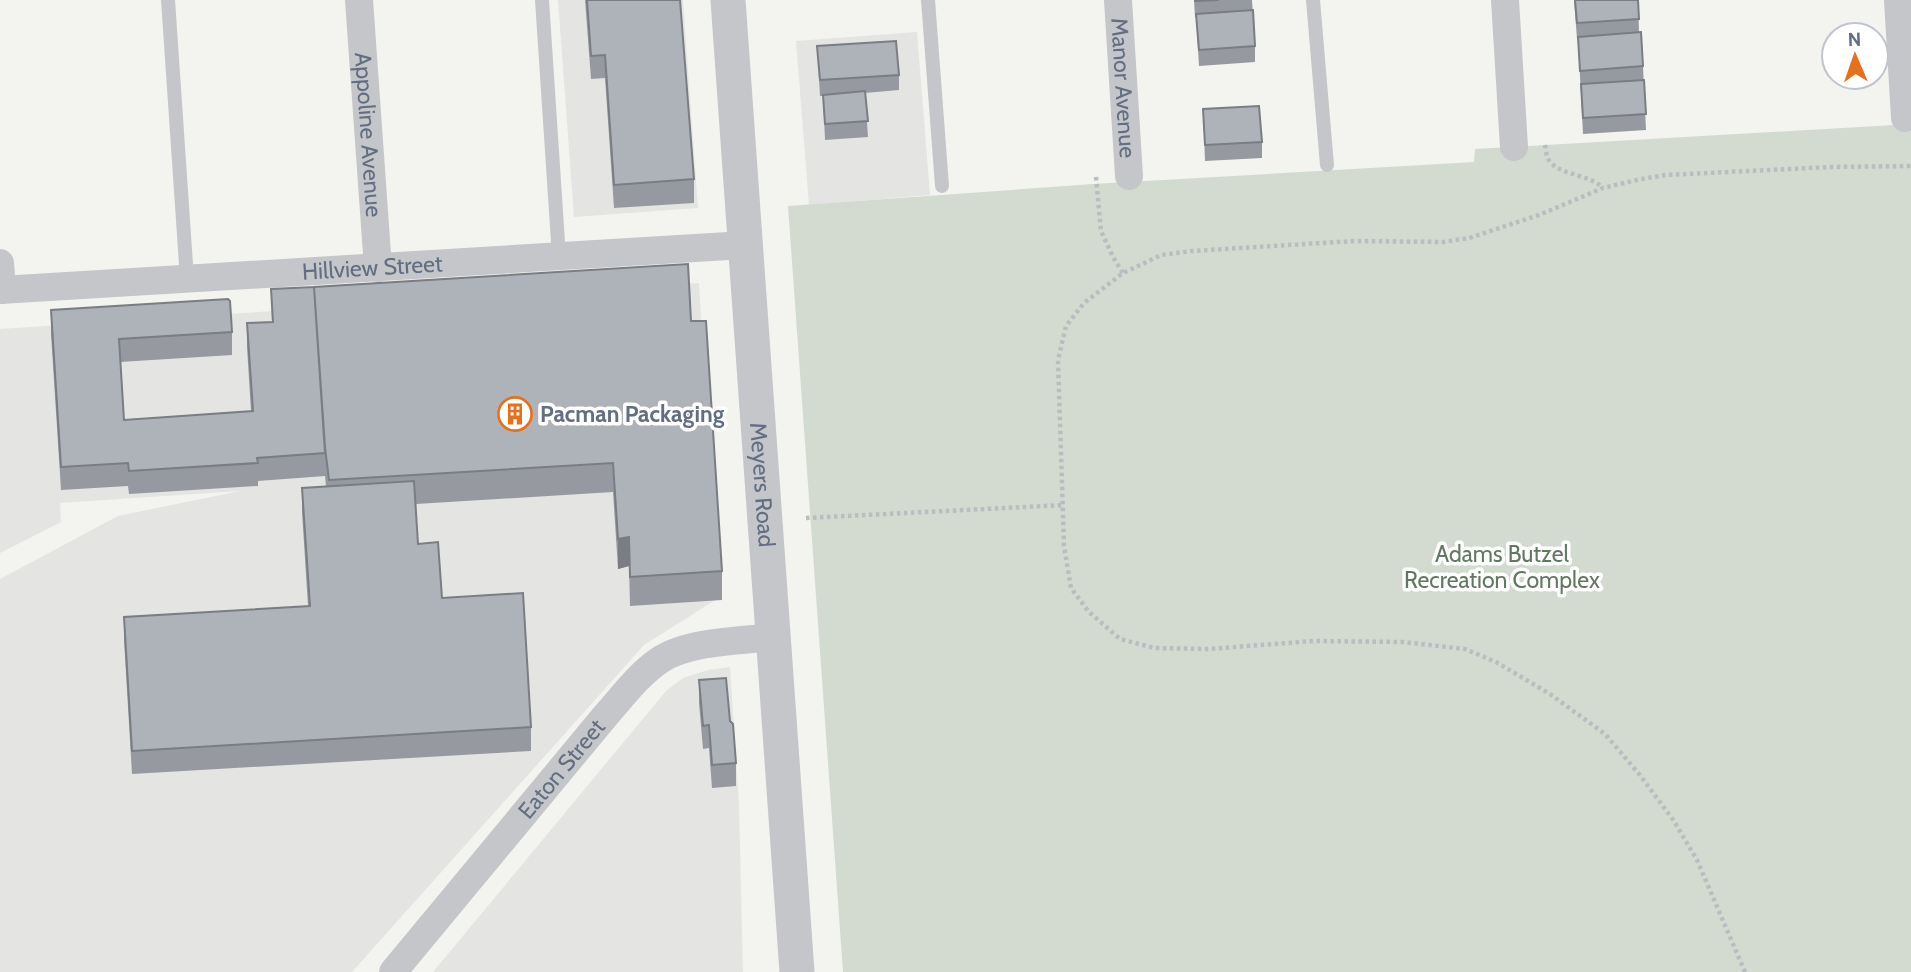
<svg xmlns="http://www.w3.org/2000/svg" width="1911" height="972" font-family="Cabin,sans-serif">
<rect width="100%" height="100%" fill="#f3f4ef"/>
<path fill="#e4e4e3" d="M558 0H683L698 208 574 217Z
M917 32 930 195 809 205 796 41Z
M699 283 717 599 644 645 352 972H0V579L118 516 240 491 60 503 61 522 0 553V329Z
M730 667 739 806 743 972H433L666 691 683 678 708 670Z"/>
<path fill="#d3dbd1" d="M1911 124V972H843L788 206 1093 184 1474 162 1475 149Z"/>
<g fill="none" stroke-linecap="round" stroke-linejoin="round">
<path stroke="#bbbcbf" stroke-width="4.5" stroke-dasharray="3.5 3.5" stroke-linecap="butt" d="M1545 145C1546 150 1546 157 1550 162 1563 176 1589 174 1603 188
M1096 177 1101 231 1113 257 1123 273
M806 518 1064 505
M1745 972 1697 860 1674 821 1639 774 1605 734 1550 694 1496 662 1465 649 1403 642 1314 641 1208 649 1154 648 1120 639 1089 612 1071 588 1064 546 1058 360 1066 326 1084 303 1123 273 1161 255 1192 251 1354 241 1443 242 1469 238 1539 215 1603 188 1641 179 1666 175 1830 167 1911 166"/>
<path stroke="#c4c6ca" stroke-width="14" d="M168 0 187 279
M542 0 559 257
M928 0 942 186
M1313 0 1327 165"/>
<g stroke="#c4c6ca" stroke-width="28">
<path id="s1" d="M359 0 378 268"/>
<path id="s2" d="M1118 0 1129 176"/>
<path d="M1505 0 1514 147"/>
<path d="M1898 0 1905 118"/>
<path d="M0 263 2 290"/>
<path id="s3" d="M0 290 745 245"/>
<path id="s4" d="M393 972 606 715C623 696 639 674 660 660 688 641 740 641 773 637"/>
</g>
<path stroke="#c4c6ca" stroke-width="35" id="s5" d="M728 0 797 972"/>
</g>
<path fill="#969aa0" d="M585 0H680L694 179V203L614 208 605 78 591 79Z
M1194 0H1252L1255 46V62L1199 66 1196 17H1195Z
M1574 0H1638L1639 32 1643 66 1646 130 1583 134 1578 38 1577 39Z
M817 46 899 75V90L865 93 868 137 825 140 823 96H820Z
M1203 109 1262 142V158L1205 161Z
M271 289 314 296 691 321 722 571V600L630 606 629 566 618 569 613 492 416 504 418 544 442 598 531 727V751L132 774 124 640V617L308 606 302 512V488L326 487 325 476 258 481V486L129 494 128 486 61 490 51 334V310L232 332V355L120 362 124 420 251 411 247 347V323L272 322Z
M699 680 730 721 736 763V786L712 788 709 748 703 749 699 703Z"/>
<path fill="#7a7d82" d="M629 537V566L618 569V539Z"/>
<path fill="#aeb3ba" stroke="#7a7d82" stroke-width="2" d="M587 0H680L694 179 614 185 605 55 591 56Z
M1195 0H1219L1195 1Z
M1575 0H1638L1639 19 1577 23Z
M1253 10 1255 46 1199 50 1196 14Z
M1641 32 1643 66 1580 71 1578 37Z
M896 41 899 75 820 80 817 46Z
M1644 80 1646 114 1583 118 1581 84Z
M865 91 868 121 825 124 823 95Z
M1259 106 1262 142 1205 145 1203 109Z
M688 264 691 321H706L722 571 630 577 629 537 618 539 613 463 329 480 325 447 314 287Z
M314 287 325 453 257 458 258 463 129 471 128 463 61 467 51 310 228 299 230 301 232 332 119 339 124 420 253 411 247 323 273 322 271 289Z
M414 481 418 544 438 542 442 598 523 593 531 727 132 751 124 617 310 606 302 488Z
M726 678 730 721 733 724 736 763 712 765 709 725 703 726 699 680Z"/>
<defs>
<g id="building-ring" transform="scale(1.75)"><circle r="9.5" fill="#fff" stroke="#e7701d" stroke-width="1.5"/><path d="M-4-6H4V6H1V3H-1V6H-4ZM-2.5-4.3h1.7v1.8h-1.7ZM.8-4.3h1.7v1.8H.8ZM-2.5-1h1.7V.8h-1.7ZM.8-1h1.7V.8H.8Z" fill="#e7701d"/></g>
</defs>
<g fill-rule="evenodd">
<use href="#building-ring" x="515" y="414"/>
</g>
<g text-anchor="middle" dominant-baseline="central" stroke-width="7" stroke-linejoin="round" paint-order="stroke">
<g font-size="23" fill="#626e82" stroke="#fff">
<text stroke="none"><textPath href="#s2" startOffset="88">Manor Avenue</textPath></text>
<text stroke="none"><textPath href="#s1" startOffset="135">Appoline Avenue</textPath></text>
<text stroke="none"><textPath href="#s3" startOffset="373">Hillview Street</textPath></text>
<text stroke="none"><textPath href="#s5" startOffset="486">Meyers Road</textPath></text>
<text stroke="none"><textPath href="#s4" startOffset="264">Eaton Street</textPath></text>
</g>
<g font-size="23" font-weight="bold" fill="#626e82" stroke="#fff" text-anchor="start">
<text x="540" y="414">Pacman Packaging</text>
</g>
<g font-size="23" fill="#627961" stroke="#fff">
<text x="1502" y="554">Adams Butzel<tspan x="1502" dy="26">Recreation Complex</tspan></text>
</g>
</g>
<g transform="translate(1855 56) rotate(358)"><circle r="33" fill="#ffffff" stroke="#c0c5cd" stroke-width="2"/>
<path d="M0-5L12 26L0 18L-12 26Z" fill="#e7701d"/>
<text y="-10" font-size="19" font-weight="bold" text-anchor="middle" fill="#626e82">N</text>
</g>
</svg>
